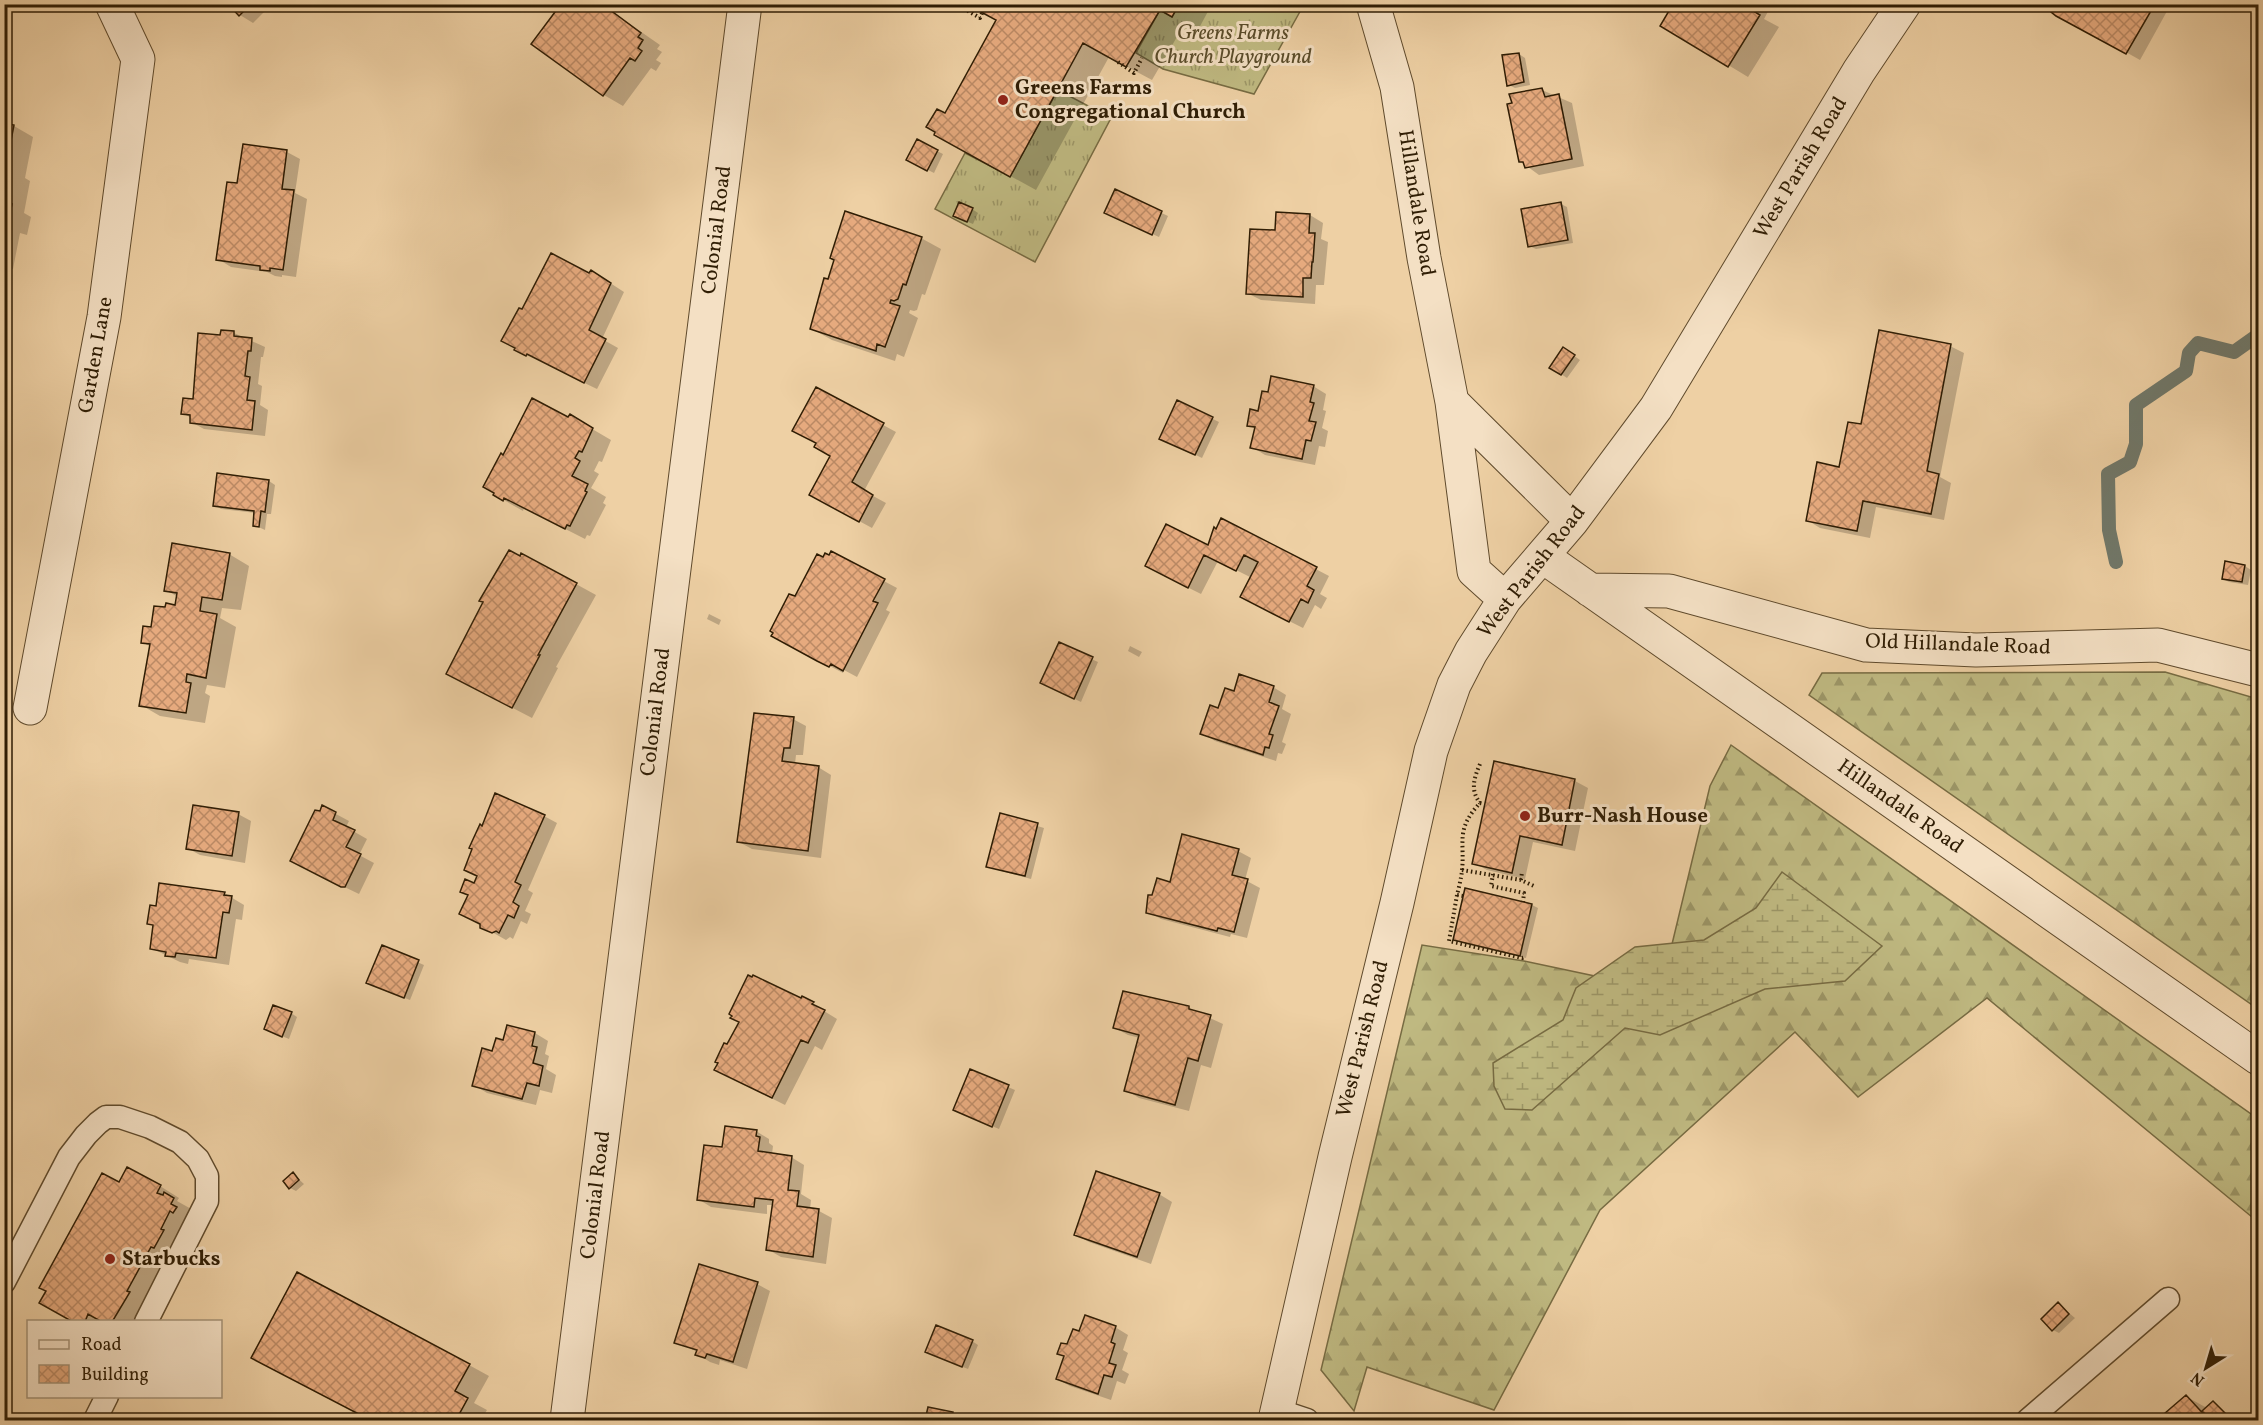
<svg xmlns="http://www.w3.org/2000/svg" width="2263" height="1425" font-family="Vollkorn,serif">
<defs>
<pattern id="grass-tufts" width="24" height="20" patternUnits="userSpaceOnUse" patternTransform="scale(1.5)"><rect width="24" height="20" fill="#bfb981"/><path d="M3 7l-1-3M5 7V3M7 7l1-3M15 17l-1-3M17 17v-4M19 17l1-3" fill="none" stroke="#9c9667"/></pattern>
<pattern id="forest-firs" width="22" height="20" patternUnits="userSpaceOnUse" patternTransform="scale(1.5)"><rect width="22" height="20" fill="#bfb981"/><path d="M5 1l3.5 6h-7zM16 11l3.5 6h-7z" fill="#9c9667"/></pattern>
<pattern id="wetland-marsh" width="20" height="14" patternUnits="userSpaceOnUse" patternTransform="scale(1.5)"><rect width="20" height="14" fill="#bfb981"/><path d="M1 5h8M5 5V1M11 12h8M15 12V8" fill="none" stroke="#9c9667"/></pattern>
<pattern id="building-cross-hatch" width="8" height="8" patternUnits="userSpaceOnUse" patternTransform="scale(1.5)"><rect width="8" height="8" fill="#e6aa7e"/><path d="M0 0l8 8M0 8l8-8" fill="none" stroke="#bb8a65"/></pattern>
</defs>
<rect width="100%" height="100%" fill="#eed0a4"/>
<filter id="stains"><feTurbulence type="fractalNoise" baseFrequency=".00333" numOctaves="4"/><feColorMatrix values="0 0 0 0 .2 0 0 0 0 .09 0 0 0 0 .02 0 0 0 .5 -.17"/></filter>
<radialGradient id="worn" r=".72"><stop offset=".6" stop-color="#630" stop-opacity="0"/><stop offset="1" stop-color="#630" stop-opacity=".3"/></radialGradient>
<path fill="url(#grass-tufts)" stroke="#776b42" stroke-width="1.5" d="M1179 5H1301L1302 8 1254 94 1163 69 1136 53 1160 10 1172 17Z
M1058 90 1111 118 1035 262 935 209 965 153 1010 176Z"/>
<path fill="url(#forest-firs)" stroke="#776b42" stroke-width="1.5" d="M2165 672 2258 699V1009L1809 695 1822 673Z
M1731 745 2258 1119V1222L1987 998 1858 1097 1795 1032 1600 1210 1494 1410 1367 1367 1354 1411 1321 1370 1422 945 1524 961 1661 990 1710 786Z"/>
<path fill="url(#wetland-marsh)" stroke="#776b42" stroke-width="1.5" d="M1782 872 1882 946 1845 981 1765 989 1660 1035 1625 1028 1532 1110 1505 1109 1494 1086 1493 1063 1563 1020 1576 988 1635 947 1704 940 1756 908Z"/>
<path fill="#0003" d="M230 4H272L253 23 240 15Z
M539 4H601L660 45 657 49 662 52 656 60 661 63 656 71 651 68 623 106 604 95 534 44 555 14Z
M968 4H1212L1198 30 1185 23 1152 80 1109 57 1036 190 961 149 946 115 998 20Z
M1674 4H1772L1764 19 1779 27 1748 77 1662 25Z
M2057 4H2171L2140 60 2053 11Z
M1519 54 1525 58 1530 85 1515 88 1509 85Z
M1542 90 1572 103 1584 166 1539 175 1520 161Z
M4 124 14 126 33 137 25 178 30 181 24 213 31 217 27 235 20 233 13 269 8 268 4 287Z
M937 151 943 154 934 173 914 163Z
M287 152 300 159 295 193 307 199 296 277 282 275V277L275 276 267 272 231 267 218 259Z
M1115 191 1168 216 1159 237 1112 216Z
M1561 204 1567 207 1573 243 1536 249 1529 246Z
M972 209 978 213 973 224 961 219Z
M1310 215 1323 223 1321 239 1328 242 1324 285H1316L1315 304 1261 300 1247 293 1277 232Z
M921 238 941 249 925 295 922 294 917 310 914 311 910 310 909 313 918 318 904 357 897 354 895 361 832 340 812 329Z
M604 279 624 292 602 339 618 348 597 389 516 350 522 311Z
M234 333 265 347 263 357H261L258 384 262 386 260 405 268 410 265 436 204 429 191 422V418L183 413 194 401 222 337Z
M1950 346 1964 353 1940 477 1951 483 1944 520 1876 507 1870 538 1820 528 1807 520 1840 468 1862 426Z
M1570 353 1580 360 1567 378 1561 374Z
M1313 386 1326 394 1323 410 1326 411 1322 428 1328 431 1325 447 1319 446 1315 465 1265 455 1252 447 1256 429 1249 425 1259 412Z
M817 389 896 432 864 491 886 503 872 528 824 502 832 455Z
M1178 402 1219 422 1202 458 1167 441Z
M570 416 611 440 602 462 599 461 594 471 599 474 591 488 606 497 603 503 606 505 590 536 587 535 585 539 524 508 523 511 495 495 504 457 569 419Z
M269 481 275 485 271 514H267L265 530 254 525 256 513 221 509 215 505Z
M1222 520 1329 576 1320 594 1327 598 1321 609 1315 605 1303 628 1255 604 1252 578 1218 561 1201 594 1159 573 1208 547Z
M831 553 897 588 886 610 890 612 857 677 844 670 843 673 786 643 796 598 824 559 829 557Z
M229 554 249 566 241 610 222 608 220 618 236 627 225 688 207 685 205 693 210 696 205 723 160 716 141 705 151 647 142 642 167 609 177 606 178 597 166 590Z
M2245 566 2251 570 2248 585 2229 582 2223 579Z
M576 584 596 595 556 667 558 668 532 718 467 684Z
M709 614 721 620 719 625 707 619Z
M1059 644 1098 662 1081 702 1048 686Z
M1130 646 1142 652 1139 657 1128 651Z
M1273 687 1286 695 1282 709 1291 714 1282 742 1286 744 1282 754 1278 753 1276 761 1215 741 1202 733 1235 693Z
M793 719 806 726 803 755H796L795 764 818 767 831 775 821 858 752 849 739 842Z
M1495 763 1575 781 1588 788 1575 851 1533 842 1525 879 1487 870 1474 863Z
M323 807 349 821 346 827 367 839 359 855 374 863 359 894 305 868Z
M238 814 251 821 245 863 200 855 187 848Z
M1001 815 1044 828 1031 879 994 869 988 866Z
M544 816 557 823 528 890 533 893 525 911 531 914 527 924 521 921 513 939 510 937 506 940 460 914 478 877 466 870Z
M1238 851 1251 858 1245 880 1260 888 1247 938 1231 934 1230 937 1161 919 1148 912 1171 884Z
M224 893 244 905 242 920 236 919 229 965 189 959 188 964 180 962 151 948 154 926 149 923 157 908Z
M1532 905 1538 908 1526 958 1461 943 1454 939Z
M382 947 424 965 410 1000 374 986Z
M803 998 837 1019 822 1050 815 1046 785 1105 729 1077 727 1046Z
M1188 1008 1223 1024 1211 1068 1201 1065 1189 1111 1139 1098 1126 1090 1140 1038 1128 1035 1115 1028Z
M291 1013 297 1017 289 1039 272 1032Z
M535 1033 548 1041 545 1054 549 1056 546 1069 556 1075 552 1093 540 1090 536 1105 487 1093 474 1085 504 1042Z
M970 1071 1015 1090 999 1129 961 1113Z
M756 1131 769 1139V1143L773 1146 772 1154 791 1157 804 1165 801 1194 811 1200 810 1210 819 1211 832 1218 826 1264 781 1257 767 1249 773 1205H767V1214L711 1207 698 1199 724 1149Z
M293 1174 304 1184 296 1191 290 1188Z
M119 1184 160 1186 179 1198 177 1201 193 1210 139 1322H75Z
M1159 1194 1172 1202 1151 1264 1089 1242 1076 1235Z
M757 1284 770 1291 747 1369 720 1360 719 1365 710 1362 697 1354 698 1352 676 1342Z
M2058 1304 2075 1318 2059 1333 2053 1330Z
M1115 1327 1128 1335 1123 1350 1128 1353 1122 1370 1129 1374 1125 1384 1117 1381 1111 1400 1070 1386 1057 1379 1065 1357 1059 1353 1080 1333Z
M972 1341 978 1345 968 1369 933 1355Z
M469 1365 489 1376 474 1403 487 1410 481 1420H371L273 1368Z
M2187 1397 2207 1408 2213 1402 2233 1420H2159Z
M930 1409 952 1414 958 1417 957 1420H927Z"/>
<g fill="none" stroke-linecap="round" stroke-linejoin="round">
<path stroke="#70786a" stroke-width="14" d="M2116 562 2109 530 2108 474 2130 462 2136 444V405L2186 371 2189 353 2198 343 2234 352 2258 335"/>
</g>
<path fill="url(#building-cross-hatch)" stroke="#2f1d04" stroke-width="1.5" d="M228 4H251L239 16Z
M546 4H602L641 33 638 37 643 40 638 48 642 51 635 61 630 58 603 96 531 44 555 12Z
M966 4H1179L1172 17 1160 10 1126 67 1083 43 1010 177 934 135 935 132 926 127 937 109 945 113 996 20Z
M1673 4H1746L1745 6 1760 15 1728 67 1660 26Z
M2055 4H2155L2126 54 2056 16 2051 12Z
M1519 53 1524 82 1507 86 1502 55Z
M1542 88 1545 97 1559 94 1572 159 1525 168 1523 162H1519L1507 104 1512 103 1509 94Z
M4 123 14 125 6 166 11 168 5 203 12 204 8 225 4 224Z
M917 139 938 150 927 171 906 160Z
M243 144 287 150 282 189 294 190 283 270 270 268V271L260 270V266L216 260 227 182 237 183Z
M1115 189 1162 211 1152 235 1104 213Z
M959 202 973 208 967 222 953 216Z
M1561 202 1568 240 1528 247 1521 209Z
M845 211 922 237 906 285 903 284 898 299 894 301 891 300 890 303 900 306 885 347 877 344 876 351 810 329 824 278 828 279 834 260 830 258Z
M1276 212 1310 214 1309 233H1315L1313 262H1312L1311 278H1303V297L1246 294 1250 229 1275 230Z
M551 253 589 273 591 270 611 283 589 330 606 339 584 383 527 354 526 356 514 350 515 348 501 341 519 308 522 309Z
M221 330 234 331V336L252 338 251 351H248L245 376 250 377 247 400 255 401 252 430 190 423V415L181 414 183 398 193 399 198 333 220 335Z
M1879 330 1951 344 1927 471 1939 474 1931 514 1863 501 1857 531 1806 521 1817 462 1839 467 1848 422 1861 424Z
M1563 347 1575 355 1561 375 1549 368Z
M1271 376 1314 385 1310 402 1314 403 1309 421 1316 422 1311 441 1306 440 1302 459 1250 448 1255 427 1247 426 1250 409 1258 411 1262 391 1268 392Z
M816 387 884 423 852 482 873 495 859 522 809 495 830 456 814 447 816 443 792 431Z
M532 398 568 417 570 414 593 428 582 452 579 451 575 458 580 461 572 476 588 484 585 491 587 492 570 526 567 525 565 529 504 498 503 501 493 495 494 493 483 487 501 453 503 455Z
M1177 400 1213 417 1195 455 1159 439Z
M217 473 269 480 265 512 261 511 259 527 253 526 254 511 213 506Z
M1221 518 1317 567 1307 586 1314 590 1308 603 1301 599 1289 622 1240 597 1258 562 1244 555 1236 571 1204 555 1188 588 1145 566 1166 524 1208 545 1214 527 1216 529Z
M172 543 230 553 222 600 202 597 200 611 217 614 206 678 187 674 186 682 191 683 186 713 139 706 150 644 141 643 143 626 151 627 154 606 165 607 166 603 175 605 177 593 164 591Z
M509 550 520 556 521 553 577 583 538 655H540L512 708 446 674 483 602 479 601Z
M831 551 885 579 873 601 878 603 843 671 831 664 829 667 817 661 771 636 773 633 770 631 789 594 795 596 817 554 823 557 825 553 829 555Z
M2225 561 2245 565 2242 582 2222 579Z
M1059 642 1093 657 1074 699 1040 683Z
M1239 674 1274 686 1269 702 1279 706 1269 734 1273 735 1269 748 1265 747 1263 755 1200 734 1210 705 1218 708 1225 688 1234 691Z
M754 713 794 717 790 748H784L782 761 819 766 808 851 737 842Z
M1494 761 1575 779 1562 845 1520 836 1512 873 1472 864Z
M495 793 545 815 515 882 521 885 513 902 519 906 514 918 508 915 499 933 496 931 492 933 480 928V924L459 914 468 895 460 892 465 879 474 883 477 876 464 870 472 849 469 848 480 824 482 826Z
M193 805 239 812 232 856 186 849Z
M322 805 336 812 333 820 355 830 346 847 361 854 345 887H341L290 861 315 810 320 811Z
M1000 813 1038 823 1025 876 986 867Z
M1182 834 1239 849 1232 875 1248 879 1234 932 1218 928 1217 931 1146 913 1148 895H1152L1157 878 1170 882Z
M159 883 225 892 224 895 232 896 229 913 223 912 216 958 176 953 175 957 165 956 166 952 150 949 153 925 147 924 150 905 156 906Z
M1465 888 1532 904 1520 956 1453 940Z
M382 945 419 960 404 998 366 983Z
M748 975 752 977 753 975 801 998 802 996 814 1002 812 1004 825 1010 808 1043 801 1040 772 1098 714 1070 718 1063 715 1062 724 1043 727 1044 739 1022 730 1018 732 1016 729 1014Z
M1123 991 1189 1006V1009L1211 1015 1198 1061 1188 1058 1175 1105 1124 1091 1139 1035 1113 1028Z
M273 1005 292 1012 282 1037 264 1029Z
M507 1025 535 1032 532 1046 537 1047 533 1063 543 1066 539 1086 527 1083 522 1099 472 1086 482 1048 492 1051 496 1038 503 1040Z
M970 1069 1009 1085 992 1127 953 1110Z
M725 1126 757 1130 756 1136 760 1137 758 1151 792 1156 788 1190 799 1191 797 1206 819 1209 813 1257 766 1250 773 1200 755 1198 754 1207 697 1200 704 1145 722 1147Z
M127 1167 161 1185 157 1193 163 1195 164 1192 174 1198 171 1204 177 1207 173 1213 170 1211 161 1229 164 1230 154 1248 151 1247 127 1291 130 1292 112 1322H102L88 1314 85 1322H73L39 1303 46 1291 39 1288 102 1173 119 1182Z
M1096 1171 1160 1193 1137 1257 1074 1235Z
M293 1172 299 1180 289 1189 283 1181Z
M699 1264 758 1282 733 1362 707 1354 705 1358 695 1355 697 1350 674 1343Z
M297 1272 470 1364 455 1391 468 1398 456 1420H370L251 1358Z
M2058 1302 2069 1314 2052 1331 2041 1319Z
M1085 1315 1116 1326 1111 1342 1115 1344 1109 1363 1116 1365 1112 1377 1104 1375 1098 1394 1056 1379 1064 1356 1057 1354 1061 1343 1067 1344 1073 1329 1079 1331Z
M936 1325 973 1340 962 1367 925 1352Z
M2186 1395 2209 1420H2157Z
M2213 1401 2229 1417 2226 1420H2211L2202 1411Z
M928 1407 953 1412 951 1420H925Z"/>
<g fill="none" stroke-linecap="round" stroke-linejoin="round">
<g stroke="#5f4a2c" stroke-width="25">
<path id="service" d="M4 1282 69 1157 86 1135 98 1123 106 1117H120L150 1127 180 1142 198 1159 207 1176V1201L146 1322
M1277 1410 1307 1420
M95 1420 107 1396
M2028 1420 2168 1299"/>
</g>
<g stroke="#5f4a2c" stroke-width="35">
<path id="minor" d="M1373 4 1397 87 1424 258 1452 402 1474 571 1505 599
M1452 402 1572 521
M1542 556 2258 1058
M1590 590 1669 591 1866 645 1976 650 2158 645 2258 670
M30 708 104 317 138 59 112 4
M567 1420 745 4
M1275 1420 1335 1157 1397 903 1431 751 1454 685 1471 652 1505 599 1572 521 1656 408 1859 71 1904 4"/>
</g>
<path stroke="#2f1d04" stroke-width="4" stroke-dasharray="1.5 3" stroke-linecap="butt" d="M956 4 980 18 982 13
M1118 62 1134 73 1142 58
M1480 764C1474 778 1470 790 1480 803
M1462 870 1521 880 1536 887
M1493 874 1491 886 1524 893 1523 902
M1521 880 1522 872
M1457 895 1449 941 1522 958 1525 957
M1463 896 1457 895C1459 887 1461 879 1462 871 1465 841 1455 830 1480 803L1484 804"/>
<use href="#service" stroke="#f4e0c4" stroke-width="22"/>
<use href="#minor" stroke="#f4e0c4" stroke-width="33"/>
</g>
<g fill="#8f2418" stroke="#f4e0c4" stroke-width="2">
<circle cx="1003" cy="100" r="6"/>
<circle cx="1525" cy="816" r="6"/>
<circle cx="110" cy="1259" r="6"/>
</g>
<g text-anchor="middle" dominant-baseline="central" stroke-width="6" stroke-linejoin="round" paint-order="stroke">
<g font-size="21" font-style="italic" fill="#5a4c2a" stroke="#f4e0c4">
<text x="1233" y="33">Greens Farms<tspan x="1233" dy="24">Church Playground</tspan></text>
</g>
<g font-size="21" font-weight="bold" fill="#2f1d04" stroke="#f4e0c4" text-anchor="start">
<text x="1015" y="88">Greens Farms<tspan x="1015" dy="24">Congregational Church</tspan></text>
<text x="1537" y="816">Burr-Nash House</text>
<text x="122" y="1259">Starbucks</text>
</g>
<g font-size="21" fill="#2f1d04" stroke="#f4e0c4">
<text transform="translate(1801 168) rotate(-59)">West Parish Road</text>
<text transform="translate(1416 203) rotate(81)">Hillandale Road</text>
<text transform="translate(717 230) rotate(-83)">Colonial Road</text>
<text transform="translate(96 355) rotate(-80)">Garden Lane</text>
<text transform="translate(1532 572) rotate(-52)">West Parish Road</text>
<text transform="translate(1958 645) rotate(2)">Old Hillandale Road</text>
<text transform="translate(656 712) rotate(-83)">Colonial Road</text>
<text transform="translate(1900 807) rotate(35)">Hillandale Road</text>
<text transform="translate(1363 1039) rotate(-76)">West Parish Road</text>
<text transform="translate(596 1195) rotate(-83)">Colonial Road</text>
</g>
</g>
<rect width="2263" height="1425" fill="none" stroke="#eed0a4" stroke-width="24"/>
<rect x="6" y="6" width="2251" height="1413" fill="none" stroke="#2f1d04" stroke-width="3"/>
<rect x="12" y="12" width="2239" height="1401" fill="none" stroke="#2f1d04" stroke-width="1.5"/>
<rect x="27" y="1320" width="195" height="78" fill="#f4e0c4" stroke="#a59277" stroke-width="1.5"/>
<rect x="39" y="1340" width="30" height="9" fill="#f4e0c4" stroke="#a59277" stroke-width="1.5"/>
<text x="81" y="1350" font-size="18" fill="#2f1d04">Road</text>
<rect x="39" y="1365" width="30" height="18" fill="url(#building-cross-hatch)" stroke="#a59277" stroke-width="1.5"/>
<text x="81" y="1380" font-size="18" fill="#2f1d04">Building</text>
<g transform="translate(2206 1368) rotate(217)" stroke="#f4e0c4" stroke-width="4.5" paint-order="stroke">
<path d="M0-4.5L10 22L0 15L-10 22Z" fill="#2f1d04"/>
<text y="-9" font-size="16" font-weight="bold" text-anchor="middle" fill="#2f1d04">N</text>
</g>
<rect width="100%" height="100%" filter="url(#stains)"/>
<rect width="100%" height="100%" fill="url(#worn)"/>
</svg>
